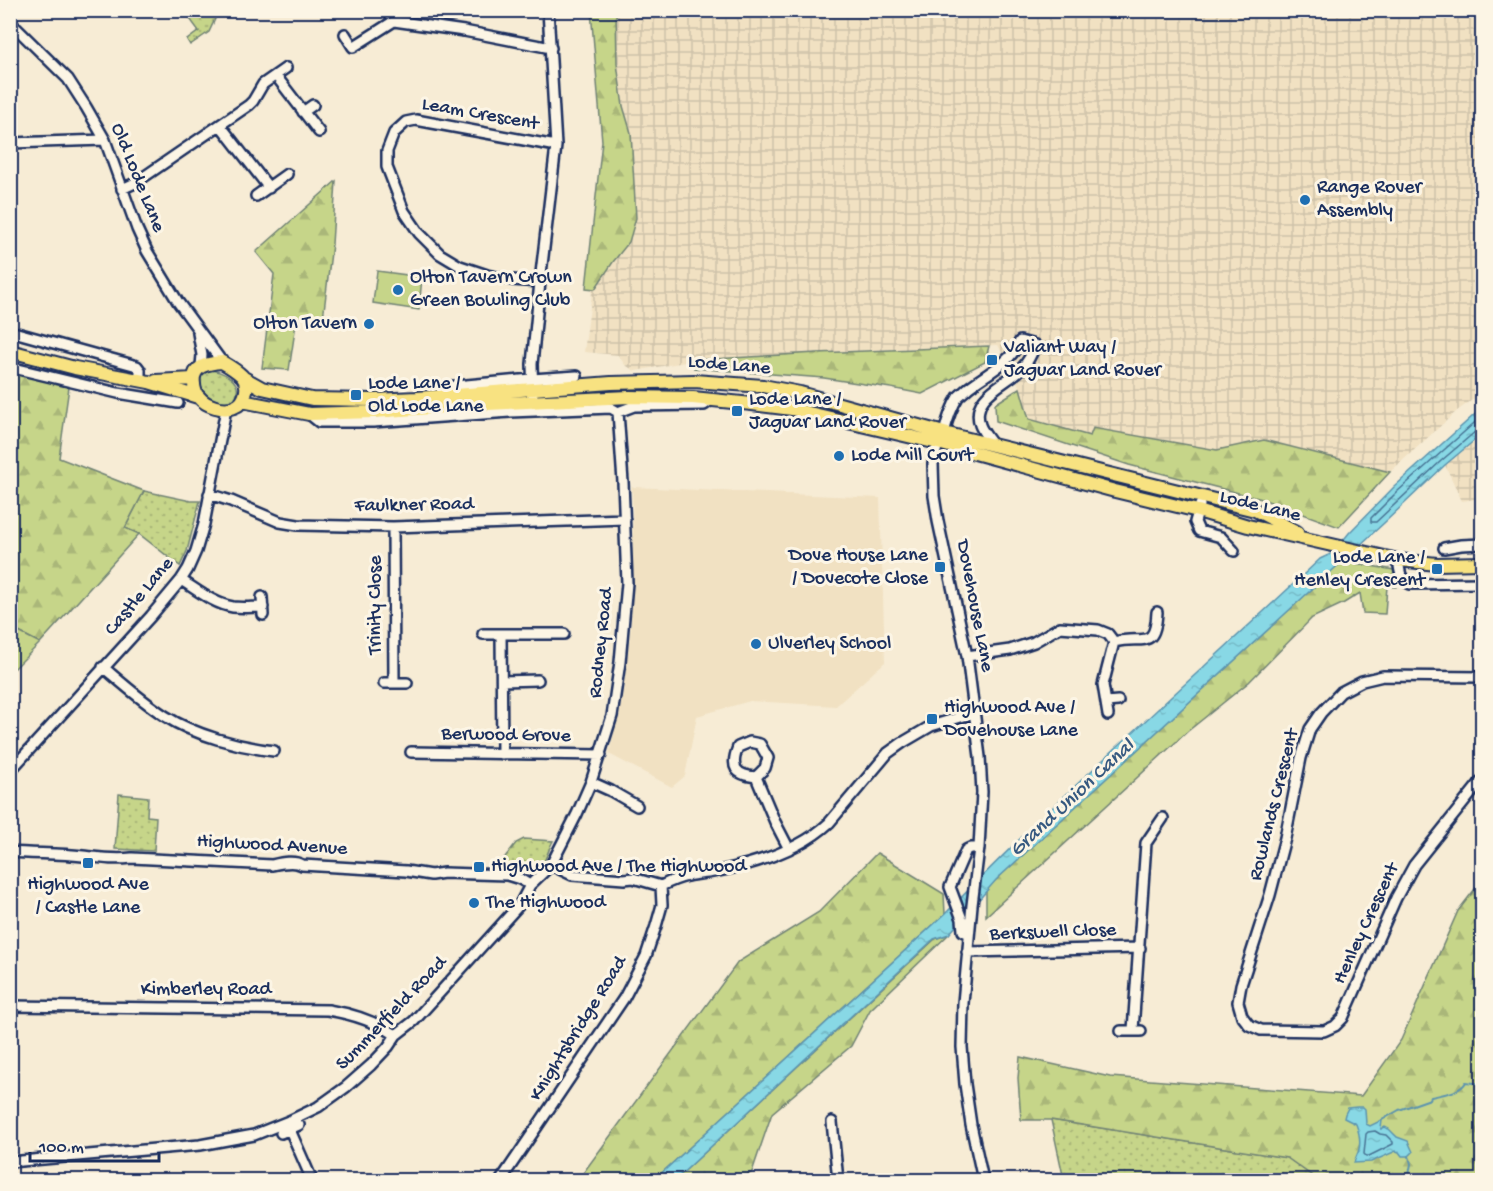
<svg xmlns="http://www.w3.org/2000/svg" width="1493" height="1191" font-family="'Gochi Hand',sans-serif">
<defs>
<pattern id="industrial-grid" width="8" height="8" patternUnits="userSpaceOnUse" patternTransform="scale(1.5)"><rect width="8" height="8" fill="#f1e1c2"/><path d="M0 4h8M4 0v8" fill="none" stroke="#cec1a9"/></pattern>
<pattern id="grass-dots" width="8" height="8" patternUnits="userSpaceOnUse" patternTransform="scale(1.5)"><rect width="8" height="8" fill="#c6d589"/><path d="M2 2h.1M6 6h.1" fill="none" stroke="#aab779" stroke-width="1.8" stroke-linecap="round"/></pattern>
<pattern id="forest-firs" width="22" height="20" patternUnits="userSpaceOnUse" patternTransform="scale(1.5)"><rect width="22" height="20" fill="#c6d589"/><path d="M5 1l3.5 6h-7zM16 11l3.5 6h-7z" fill="#aab779"/></pattern>
<pattern id="water-ripples" width="26" height="14" patternUnits="userSpaceOnUse" patternTransform="scale(1.5)"><rect width="26" height="14" fill="#88d8e5"/><path d="M2 4q2-2 4 0t4 0M15 11q2-2 4 0t4 0" fill="none" stroke="#75bac7"/></pattern>
</defs>
<rect width="100%" height="100%" fill="#f7ecd5"/>
<filter id="ink" filterUnits="userSpaceOnUse"><feTurbulence type="fractalNoise" baseFrequency=".0167" numOctaves="2"/><feDisplacementMap in="SourceGraphic" scale="12" xChannelSelector="R" yChannelSelector="G"/><feConvolveMatrix kernelMatrix="1 2 1 2 8 2 1 2 1" color-interpolation-filters="sRGB"/></filter>
<g filter="url(#ink)">
<path fill="#f1e1c2" d="M632 487 880 498 885 662 836 706 750 701 697 716 685 776 672 787 609 754 623 692 631 626 633 547Z"/>
<path fill="url(#industrial-grid)" d="M598 11H1482V393L1457 411 1390 472 1305 469 1091 436 1029 419 1020 388 998 345 817 353 696 360 635 371 625 365 618 355 584 352 610 157Z
M1482 434V498L1462 501 1445 465Z"/>
<path fill="url(#grass-dots)" stroke="#708274" stroke-width="1.5" d="M176 11H209L215 19 209 32 190 45 187 40 199 31 185 12 177 16Z
M208 370C222 370 246 382 234 399 225 411 181 386 208 370Z
M144 491 191 501H200L187 551 180 566 139 534 125 528Z
M119 794 148 797 147 816 156 817 154 851 115 849Z
M524 839 553 841C549 848 547 857 543 863 533 878 513 868 498 866L516 843Z
M1051 1120 1288 1158 1318 1180H1064Z"/>
<path fill="url(#forest-firs)" stroke="#708274" stroke-width="1.5" d="M591 11H616L617 64 623 106 631 133 636 218 629 242 613 262 595 289 586 288 602 141Z
M336 181 332 244 323 319 297 317 289 370 262 368 274 274 256 252Z
M989 346 985 362 922 394 891 388 824 378 694 368 696 360 817 353Z
M10 372 69 387 59 458 144 491 125 528 139 534 40 643 11 628Z
M1020 388 1029 419 1090 436 1093 428 1217 450 1264 440 1390 472 1339 527 1262 499 1129 465 996 421 995 404Z
M1342 561 1394 570 1396 587 1387 586 1385 614 1363 613 1360 593 1344 603 1312 618 1249 682 1188 731 986 916V889Z
M877 853 944 894 945 914 654 1180H578L738 962 819 912Z
M1482 880V1102L1481 1180H1318L1287 1158 1051 1120H1021L1018 1078 1020 1057 1110 1077 1361 1096 1401 1040 1458 911Z
M949 934 870 1010 851 1046 772 1113 752 1172 740 1180H675L935 939Z"/>
<path fill="#c6d589" stroke="#708274" stroke-width="1.5" d="M377 271 422 277 419 310 373 303Z
M11 628 40 643 11 672Z"/>
<path fill="url(#water-ripples)" stroke="#5c94af" stroke-width="1.5" d="M1482 408V434L1445 465 1384 523 996 880 949 934 934 939 675 1180H654L945 914C1065 790 1195 677 1320 559L1333 553 1349 533 1394 487Z
M1357 1107H1363L1365 1109 1366 1124 1370 1126 1382 1120 1381 1129 1385 1127 1389 1129 1397 1137 1408 1141 1413 1152 1409 1156H1402L1399 1152 1396 1151 1371 1162 1354 1163C1355 1158 1358 1154 1359 1149 1361 1140 1359 1132 1356 1124L1344 1118 1345 1114 1348 1108Z"/>
<g fill="none" stroke-linecap="round" stroke-linejoin="round">
<path stroke="#477394" stroke-width="1.5" d="M1482 416 1398 491 1371 518V522H1376L1441 461 1476 431 1482 430
M1375 1131 1380 1134 1386 1135 1393 1142V1144L1369 1156H1366L1364 1154 1366 1134 1368 1132Z"/>
<path stroke="#5c94af" stroke-width="2" d="M1382 1120 1399 1110 1430 1099 1431 1097C1443 1094 1460 1093 1466 1082L1482 1084
M1409 1156 1411 1164 1409 1174 1411 1180"/>
<g stroke="#1b2f5e" stroke-width="14">
<path id="minor" d="M10 22 68 79 86 107 105 140 137 229 147 251 178 302 222 362
M345 34 353 47 394 21 464 31 551 48
M276 76 319 132
M303 112 313 105
M220 125 269 188
M10 143 105 140
M122 189 135 183 249 105 253 101 263 84 286 68
M256 196 287 174
M540 282 512 280 487 275 460 266 440 254 419 233 404 211 387 167V151L394 133 406 122 416 120 556 146
M10 331 137 366 140 370V380
M198 333 202 355 201 366
M10 367 118 393 178 403
M443 396 442 390 445 387 532 379 577 376
M533 402 532 364 540 282 556 146 548 10
M309 414 319 422H373L510 412 611 408 618 412 634 406 704 405 711 400
M944 433C947 421 951 408 958 397 961 394 965 391 968 388 987 373 1010 364 1020 341L1035 345C1032 354 1028 362 1021 369 1005 385 970 396 980 425 982 431 988 438 992 444
M938 443 933 464 934 496 938 521 967 656 980 757 982 792 979 848 972 905 963 1003 962 1047 965 1084 971 1125 983 1180
M209 494 231 501 280 522 298 525 393 527 625 519
M1200 505 1195 522 1199 531 1221 537 1234 551
M393 527 394 683
M1444 548 1461 545 1482 544
M1398 560C1400 570 1399 579 1410 584L1482 583
M181 580C197 590 214 604 233 607 242 608 253 607 263 607
M262 597 263 615
M483 634H501
M967 656 1010 650 1034 642 1060 627 1098 630 1108 634 1114 642C1143 635 1155 651 1157 612
M103 667C123 684 143 702 165 716 194 735 240 747 274 751
M1482 677 1383 676 1362 681 1341 692 1321 713 1310 729 1301 758 1285 838 1270 895 1241 985 1238 1002 1242 1016 1249 1025 1261 1030 1324 1031 1335 1026 1343 1018 1396 898 1414 865 1482 780
M502 681 538 680
M384 683H407
M1106 702 1118 701
M1108 715 1103 685 1114 642
M411 752 601 755
M502 754 501 634H564
M10 771 151 616 181 580 188 569 196 551 204 524 226 409
M756 777 765 768 768 758 760 744 750 742 738 747C730 767 735 775 756 777L775 822 789 849
M591 782 611 791 637 806
M10 852C35 854 59 853 83 856 101 858 114 860 132 858L272 865C281 863 294 860 302 865L406 871 431 875 444 873 507 875 520 879 530 885
M551 865 572 875 624 879 633 878 661 886C669 882 678 878 687 876 698 874 709 873 719 871 758 863 800 850 829 823L888 753 902 743 931 726 974 713
M969 934 963 931 962 919 950 887 966 850 970 848H979
M967 952 1140 948
M10 1006 328 1010C353 1014 375 1021 396 1035
M1133 1030 1146 843 1163 818
M1121 1031H1141
M832 1122 838 1180
M290 1130 312 1180
M281 1133 299 1125
M10 1162 200 1145 254 1135 289 1121 318 1107 346 1087 371 1065 388 1047 396 1035 414 1021 520 904 530 885 551 865 577 814 591 782 612 716 620 662 627 583 623 482 618 412
M501 1180 624 998 646 956 656 926 662 905 661 886"/>
</g>
<g stroke="#1b2f5e" stroke-width="16">
<path id="major" d="M10 351 75 368 149 382 198 397
M222 362C229 366 236 370 242 376 250 385 246 403 234 407 223 411 206 406 199 397 196 395 194 388 194 384 191 366 208 363 222 362Z
M244 378 262 388 312 399 374 400 417 398 611 383 694 381 763 386 800 393 944 433 1255 510 1297 532
M156 381 193 379
M242 401 309 414 373 412 487 404 629 397 693 398 752 404 792 409 938 443 1115 491 1198 511 1248 526 1398 560 1437 564 1482 563"/>
</g>
<use href="#minor" stroke="#fcf5e5" stroke-width="9"/>
<use href="#major" stroke="#f8e281" stroke-width="12"/>
</g>
</g>
<g fill="#1f6fb2" stroke="#fcf5e5" stroke-width="2">
<circle cx="1305" cy="200" r="6"/>
<circle cx="398" cy="290" r="6"/>
<circle cx="369" cy="324" r="6"/>
<rect x="986" y="354" width="12" height="12" rx="3"/>
<rect x="350" y="389" width="12" height="12" rx="3"/>
<rect x="731" y="405" width="12" height="12" rx="3"/>
<circle cx="839" cy="456" r="6"/>
<rect x="934" y="561" width="12" height="12" rx="3"/>
<rect x="1431" y="563" width="12" height="12" rx="3"/>
<circle cx="756" cy="644" r="6"/>
<rect x="926" y="713" width="12" height="12" rx="3"/>
<rect x="82" y="857" width="12" height="12" rx="3"/>
<rect x="473" y="861" width="12" height="12" rx="3"/>
<circle cx="474" cy="903" r="6"/>
</g>
<g text-anchor="middle" dominant-baseline="central" stroke-width="6" stroke-linejoin="round" paint-order="stroke">
<g font-size="20" fill="#1b2f5e" stroke="#fcf5e5">
<text transform="translate(480 115) rotate(10)">Leam Crescent</text>
<text transform="translate(137 178) rotate(68)">Old Lode Lane</text>
<text transform="translate(729 366) rotate(5)">Lode Lane</text>
<text transform="translate(414 506) rotate(-1)">Faulkner Road</text>
<text transform="translate(1260 507) rotate(14)">Lode Lane</text>
<text transform="translate(140 597) rotate(-50)">Castle Lane</text>
<text transform="translate(376 605) rotate(-90)">Trinity Close</text>
<text transform="translate(974 606) rotate(79)">Dovehouse Lane</text>
<text transform="translate(602 643) rotate(-84)">Rodney Road</text>
<text transform="translate(506 736) rotate(1)">Berwood Grove</text>
<text transform="translate(1275 805) rotate(-76)">Rowlands Crescent</text>
<text transform="translate(272 846) rotate(3)">Highwood Avenue</text>
<text transform="translate(1367 924) rotate(-65)">Henley Crescent</text>
<text transform="translate(1053 933) rotate(-2)">Berkswell Close</text>
<text x="206" y="990">Kimberley Road</text>
<text transform="translate(392 1014) rotate(-46)">Summerfield Road</text>
<text transform="translate(579 1029) rotate(-58)">Knightsbridge Road</text>
</g>
<g font-size="20" fill="#1b2f5e" stroke="#fcf5e5" text-anchor="start">
<text x="1317" y="188">Range Rover<tspan x="1317" dy="23">Assembly</tspan></text>
<text x="410" y="278">Olton Tavern Crown<tspan x="410" dy="23">Green Bowling Club</tspan></text>
<text x="357" y="324" text-anchor="end">Olton Tavern</text>
<text x="1004" y="348">Valiant Way /<tspan x="1004" dy="23">Jaguar Land Rover</tspan></text>
<text x="368" y="384">Lode Lane /<tspan x="368" dy="23">Old Lode Lane</tspan></text>
<text x="749" y="400">Lode Lane /<tspan x="749" dy="23">Jaguar Land Rover</tspan></text>
<text x="851" y="456">Lode Mill Court</text>
<text x="928" y="556" text-anchor="end">Dove House Lane<tspan x="928" dy="23">/ Dovecote Close</tspan></text>
<text x="1425" y="558" text-anchor="end">Lode Lane /<tspan x="1425" dy="23">Henley Crescent</tspan></text>
<text x="768" y="644">Ulverley School</text>
<text x="944" y="708">Highwood Ave /<tspan x="944" dy="23">Dovehouse Lane</tspan></text>
<text x="491" y="867">Highwood Ave / The Highwood</text>
<text x="88" y="885" text-anchor="middle">Highwood Ave<tspan x="88" dy="23">/ Castle Lane</tspan></text>
<text x="486" y="903">The Highwood</text>
</g>
<g font-size="21" font-style="italic" fill="#365980" stroke="#fcf5e5">
<text transform="translate(1073 799) rotate(-43)">Grand Union Canal</text>
</g>
</g>
<rect width="1493" height="1191" fill="none" stroke="#fcf5e5" stroke-width="36"/>
<rect x="18" y="18" width="1457" height="1155" fill="none" stroke="#1b2f5e" stroke-width="2" filter="url(#ink)"/>
<path d="M30 1152v9h129v-9" fill="none" stroke="#1b2f5e" stroke-width="3"/>
<text x="39" y="1152" font-size="18" fill="#1b2f5e" stroke="#fcf5e5" stroke-width="4.5" paint-order="stroke">100 m</text>
</svg>
